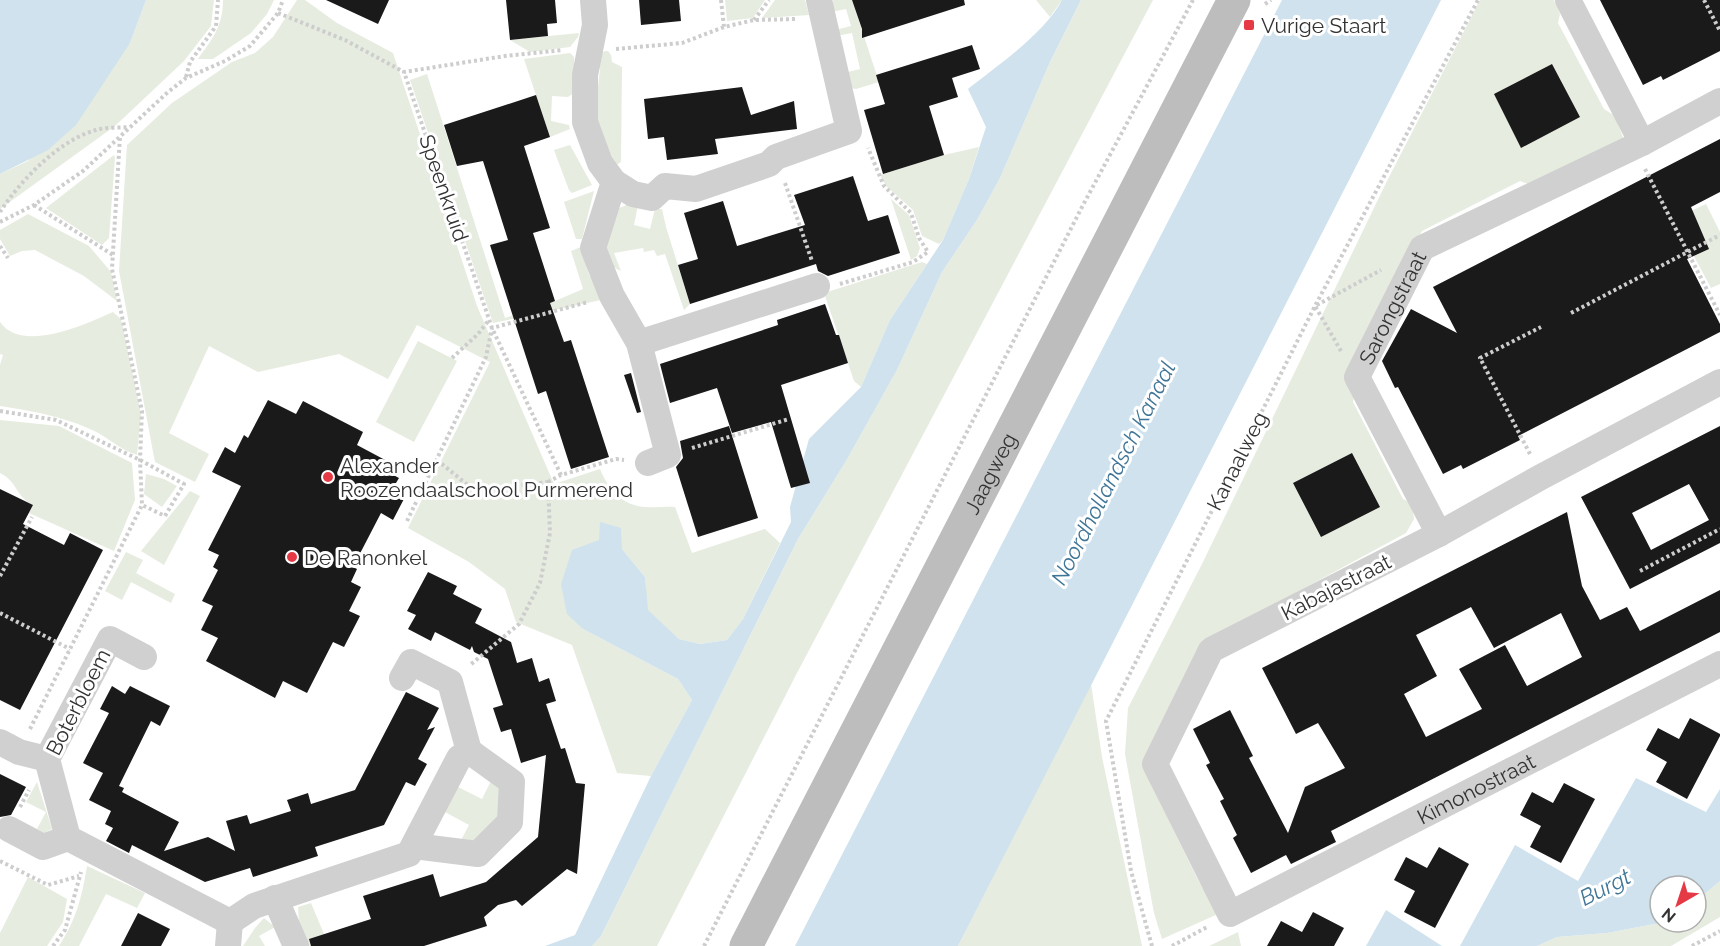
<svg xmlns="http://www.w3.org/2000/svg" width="1720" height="946" font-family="Raleway,sans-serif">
<rect width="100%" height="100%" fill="#fff"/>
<path fill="#e6ecdf" d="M146 0H214L211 26 184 61 115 126 0 209V174L28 161 130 43Z
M223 0H274L267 14 251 33 213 59H198C212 39 223 27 223 0Z
M297 0H305L337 23 393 53 477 306 554 484 600 469C608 489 622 506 646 507 656 508 665 506 675 507L692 553 765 529 780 543 743 619 727 640 700 644 679 639 647 610 645 577 622 549 599 540 583 629 678 679 692 700 651 776 617 773 572 645 516 622 505 589 469 562 408 528 490 362 417 325 388 379 339 354 258 372 209 346 169 433 209 454 195 482 155 462 119 271 127 145 172 103 232 62 255 53 273 37Z
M725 0H765L753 18 727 21Z
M775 0H805L809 15 762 18Z
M833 0H852L879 82 856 89 851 88 844 73 860 69 852 33 836 36 835 30 851 26 846 9 831 12Z
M1036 0H1062L1050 17Z
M1081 0H1153L797 673 657 946H592L601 936 798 539 846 461 897 370 942 272 977 220 1000 178 1050 62Z
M1480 0H1554L1560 14 1558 23 1604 109 1615 116 1624 140 1531 185 1520 181 1422 231 1396 278 1355 390 1353 402 1403 499 1412 503 1414 519 1406 533 1218 635 1202 640 1144 758 1151 773V784L1197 878 1218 914 1162 939 1154 913 1125 754 1128 708 1202 564 1387 181Z
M579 33 578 37 570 47 530 52 510 40Z
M605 51H608L611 55 612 62 622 67 621 162 615 166 600 138 596 105 600 69 598 66 600 54Z
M570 53 574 57V93L568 97 552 96 551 121 569 125 570 129 550 137 524 59Z
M427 74 505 318 555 301 583 289 571 251 581 247 589 275 602 290 601 300 493 323 410 80Z
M570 145 592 185 572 193 569 190 554 150Z
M979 147 969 179 943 240 939 244 922 236 913 210 886 186 880 175 944 155Z
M114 155 115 158 109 238 102 245 46 208Z
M594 191 582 239H576L564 202Z
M891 199 909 215 920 248 917 256 911 260Z
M629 204 638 205 634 225 650 229 655 209H662L666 227 690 304 684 310 665 254 657 256 654 250 644 252 643 248 614 253 621 271C594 260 611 228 617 209Z
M1706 204 1720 232V284L1711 288 1674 219Z
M28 214 89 246 111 272 117 301 84 276 35 250 22 251 10 256 0 239V230Z
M922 262 927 264 890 320 861 387 854 381 824 293Z
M113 312 121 319 141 414 137 455C122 450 113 442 100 434 71 418 33 411 0 406V365L3 355 0 354V322C22 354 86 324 113 312Z
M418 341 457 361 414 442 376 422Z
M0 420 59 426 132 463 135 500 114 551 29 513 33 505C15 496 18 482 0 473Z
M146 474 164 479 177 486 162 507 144 494Z
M190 491 200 496 164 565 141 551Z
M126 552 143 560 136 573 175 594 171 603 131 582 122 600 105 591Z
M1091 684 1102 757 1142 946H958Z
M492 779 499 788 502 812 479 842 458 846 469 825 443 811 456 786 482 799Z
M37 782 52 829 44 833 37 829 46 812 26 802Z
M87 866 145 893 137 908 106 894 79 946H59C76 920 82 897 87 866Z
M28 877 67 899 63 922 47 946H0V933Z
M1720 881V917L1671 946H1537L1557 937 1607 933 1665 922H1696V901Z
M311 903 329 946H304L300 940 298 907Z
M264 918 275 927 259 936 265 946H243L255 928Z
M1238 932 1241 946H1209Z"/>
<path fill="#cfe2ee" d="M0 0H146L130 43 76 125 48 150 0 174Z
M1062 0H1081L1050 62 1000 178 977 220 942 272 897 370 846 461 798 539 601 936 592 946H545L575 935 651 776 692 700 678 679 583 629 567 614 561 584 572 550 599 540 600 522 621 528 622 549 645 577 648 610 679 639 700 644 727 640 743 619 791 522 790 507 809 439 861 387 890 320 943 240 969 179 986 127 968 89C998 65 1044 34 1062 0Z
M1282 0H1441L958 946H795Z
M1636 778 1706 812 1720 789V881L1696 901V886H1660V922H1665L1607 933 1557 937 1537 946H1460L1515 845 1578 881Z
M1386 910 1442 946H1366Z"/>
<path fill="#1a1a1a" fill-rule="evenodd" d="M326 0H389L378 24Z
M506 0H555L557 23 547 24 548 36 510 40Z
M639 0H679L681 21 641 25Z
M852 0H964L965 5 862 38V29Z
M1600 0H1720V51L1663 80 1661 76 1643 85Z
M972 45 980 69 952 78 958 97 929 106 944 155 883 174 864 110 885 104 876 75Z
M1552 64 1580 117 1521 148 1494 94Z
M742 87 751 115 794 101 797 129 715 139 718 154 667 160 664 137 648 139 644 99Z
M536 95 550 137 524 146 550 228 533 233 555 301 550 303 564 342 571 340 609 457 571 469 546 391 538 394 490 245 508 240 483 161 457 166 444 125Z
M1720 139V192L1691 207 1709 249 1687 259 1720 324V332L1518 436 1520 440 1463 469 1461 465 1443 474 1398 387 1395 388 1382 361 1411 309 1457 333 1433 287Z
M853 176 868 221 888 215 900 253 828 276 818 271 816 264 690 304 678 265 698 259 684 213 723 201 737 246 805 225 794 195Z
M825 304 836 335H839L848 363 781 385 810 483 791 488 771 422 732 433 717 388 670 403 660 364 778 325 777 320Z
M631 373 641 412 637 413 624 375Z
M268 400 296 414 303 401 363 432 357 445 387 461 382 469 399 478 393 488 406 495 393 520 381 513 353 567 357 569 351 582 361 587 349 611 360 616 344 647 333 642 307 693 283 681 275 698 206 661 218 638 201 630 213 606 202 601 218 570 213 567 219 555 208 550 241 486 212 472 225 447 235 453 244 435 248 438Z
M729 426 758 518 698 537 676 467 683 458 680 441Z
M1720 426V543L1630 589 1581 497ZM1689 484 1709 520 1651 550 1632 513Z
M1352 453 1380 507 1321 537 1293 483Z
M0 489 33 505 23 524 64 545 70 533 103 550 20 710 0 700Z
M1567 512 1582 586 1600 620 1627 607 1640 631 1720 590V632L1331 831 1336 842 1291 864 1286 855 1251 873 1233 838 1237 835 1220 801 1224 799 1206 765 1210 763 1193 729 1230 710 1253 756 1249 758 1288 833 1305 787 1345 768 1318 723 1296 734 1262 668ZM1471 607 1494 648 1561 613 1582 657 1527 686 1505 645 1459 669 1482 709 1426 737 1404 694 1437 676 1416 635Z
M428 572 457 586 453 594 482 609 475 623 511 642 517 663 532 658 539 682 549 678 556 701 546 704 561 749 565 748 576 783 585 784 577 874 567 869 522 906 516 900 498 905 484 917 487 926 424 946H311L309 939 371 919 363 896 433 874 440 897 486 882 538 837 546 755 521 763 511 729 501 732 493 708 503 705 488 659 474 652 472 646 470 650 435 632 431 641 408 629 416 615 407 611Z
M112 686 125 694 130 686 170 706 160 726 151 721 119 786 124 788 122 792 179 822 164 851 208 837 235 851 226 821 247 815 250 824 291 811 287 800 308 793 311 804 355 790 406 692 439 708 427 730 435 727 418 759 427 764 415 786 406 782 384 825 315 847 318 856 275 870 253 877 250 868 205 882 132 845 129 853 106 841 113 828 105 824 111 811 89 800 103 773 83 763 109 713 100 709Z
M1690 718 1720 734V736L1687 799 1656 782 1667 762 1646 750 1658 728 1679 739Z
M0 774 26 787 11 815 0 817Z
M1564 783 1595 799 1561 863 1530 847 1541 826 1520 815 1532 792 1553 803Z
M1439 847 1469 864 1435 928 1404 912 1415 891 1394 880 1406 857 1427 868Z
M1313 912 1344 928 1334 946H1267L1281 921 1302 932Z
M138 913 170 929 161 946H121Z"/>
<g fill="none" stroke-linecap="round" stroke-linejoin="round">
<path stroke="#cdcdcd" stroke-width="4" stroke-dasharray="3 3" stroke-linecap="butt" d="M721 0 724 27
M1704 0 1720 31
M1265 4 1271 0
M278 13 345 40 404 72
M754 20 769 0
M616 49 682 43 724 27 754 20 796 19
M186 77 190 62 216 26 218 0
M1645 169 1720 315
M785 183 812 261
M34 205 113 255
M0 212C20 181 59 140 96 130 106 127 119 128 129 127
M0 222 34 205 83 171 168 92 186 78 225 61 250 46 278 13 283 0
M0 246 8 258
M840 284 913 262 928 252 919 238 911 213 884 186 868 148
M1571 313 1720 235
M1341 351 1315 306 1381 270
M452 358 478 334 489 320
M0 411 56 420 140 460 184 484 165 516 142 505
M692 448 789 419
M1530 454 1480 358 1541 327
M437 460 475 491 548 482 550 533 540 583 519 624 469 666
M561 475 492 328 404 72 505 56 563 50
M548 482 561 475 616 459 624 460
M407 521 486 357 492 328 588 302
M1640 571 1720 529
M0 576 32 517
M0 613 70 649
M30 729 142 505 140 460 142 411 112 269 120 136
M20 807 29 790
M0 861 48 885 79 876
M53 946 65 930 81 872
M704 946 1082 207 1193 0
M1152 946 1131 871 1106 721 1315 306 1478 0
M1172 946 1209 926
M1692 946 1720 931"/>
<g stroke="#d0d0d0" stroke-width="26">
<path d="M593 0 595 25 585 75V122L600 163 614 182 593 248 612 296 639 343 668 455 648 463"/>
<path d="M1568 0 1642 143"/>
<path d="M614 182 633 194 652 198 665 186 696 189 769 164 776 157 849 131 819 0"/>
<path d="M639 343 817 286"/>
<path id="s1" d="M1720 382 1541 477 1439 534 1211 650 1155 764 1230 914 1720 664"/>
<path id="s2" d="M1439 534 1357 377 1422 248 1642 143 1720 101"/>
<path d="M144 657 110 639 47 759 68 838 230 922"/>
<path d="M0 742 19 752 47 759"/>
<path d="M9 829 43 847 68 838"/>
<path d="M414 846 478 854 510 822 512 782 469 751"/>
<path d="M275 898 296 946"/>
<path d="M230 922 254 906 409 854 459 758 469 751 450 682 411 662 402 678"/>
<path d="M228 946 230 922"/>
</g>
<path stroke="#bdbdbd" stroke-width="33" id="s3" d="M746 946 1234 0"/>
</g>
<g fill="#e63946" stroke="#fff" stroke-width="2">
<rect x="1243" y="19" width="12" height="12" rx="3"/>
<circle cx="328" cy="477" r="6"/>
<circle cx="292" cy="557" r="6"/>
</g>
<g text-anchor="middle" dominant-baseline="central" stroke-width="6" stroke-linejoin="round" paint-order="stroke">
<g font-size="21" fill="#333" stroke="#fff" text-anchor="start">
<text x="1261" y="25">Vurige Staart</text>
<text x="340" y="465">Alexander<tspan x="340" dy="24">Roozendaalschool Purmerend</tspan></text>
<text x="304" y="557">De Ranonkel</text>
</g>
<g font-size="21" fill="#333" stroke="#fff">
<text transform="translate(444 188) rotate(71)">Speenkruid</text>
<text stroke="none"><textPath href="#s2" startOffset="255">Sarongstraat</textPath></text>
<text transform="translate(1237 461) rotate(-63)">Kanaalweg</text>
<text stroke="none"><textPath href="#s3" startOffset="532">Jaagweg</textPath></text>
<text transform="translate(1336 587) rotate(-27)">Kabajastraat</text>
<text transform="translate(78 702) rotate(-63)">Boterbloem</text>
<text stroke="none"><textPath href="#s1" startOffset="1146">Kimonostraat</textPath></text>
</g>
<g font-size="22" font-style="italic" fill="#3f7597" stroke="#fff">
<text transform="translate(1113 473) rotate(-63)">Noordhollandsch Kanaal</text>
<text transform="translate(1605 887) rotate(-27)">Burgt</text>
</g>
</g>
<g transform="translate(1678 904) rotate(219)"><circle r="28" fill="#ffffff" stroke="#adadad" stroke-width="1.5"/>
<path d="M0-4.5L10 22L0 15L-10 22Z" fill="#e63946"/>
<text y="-9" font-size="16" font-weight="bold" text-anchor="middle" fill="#333333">N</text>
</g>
</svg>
